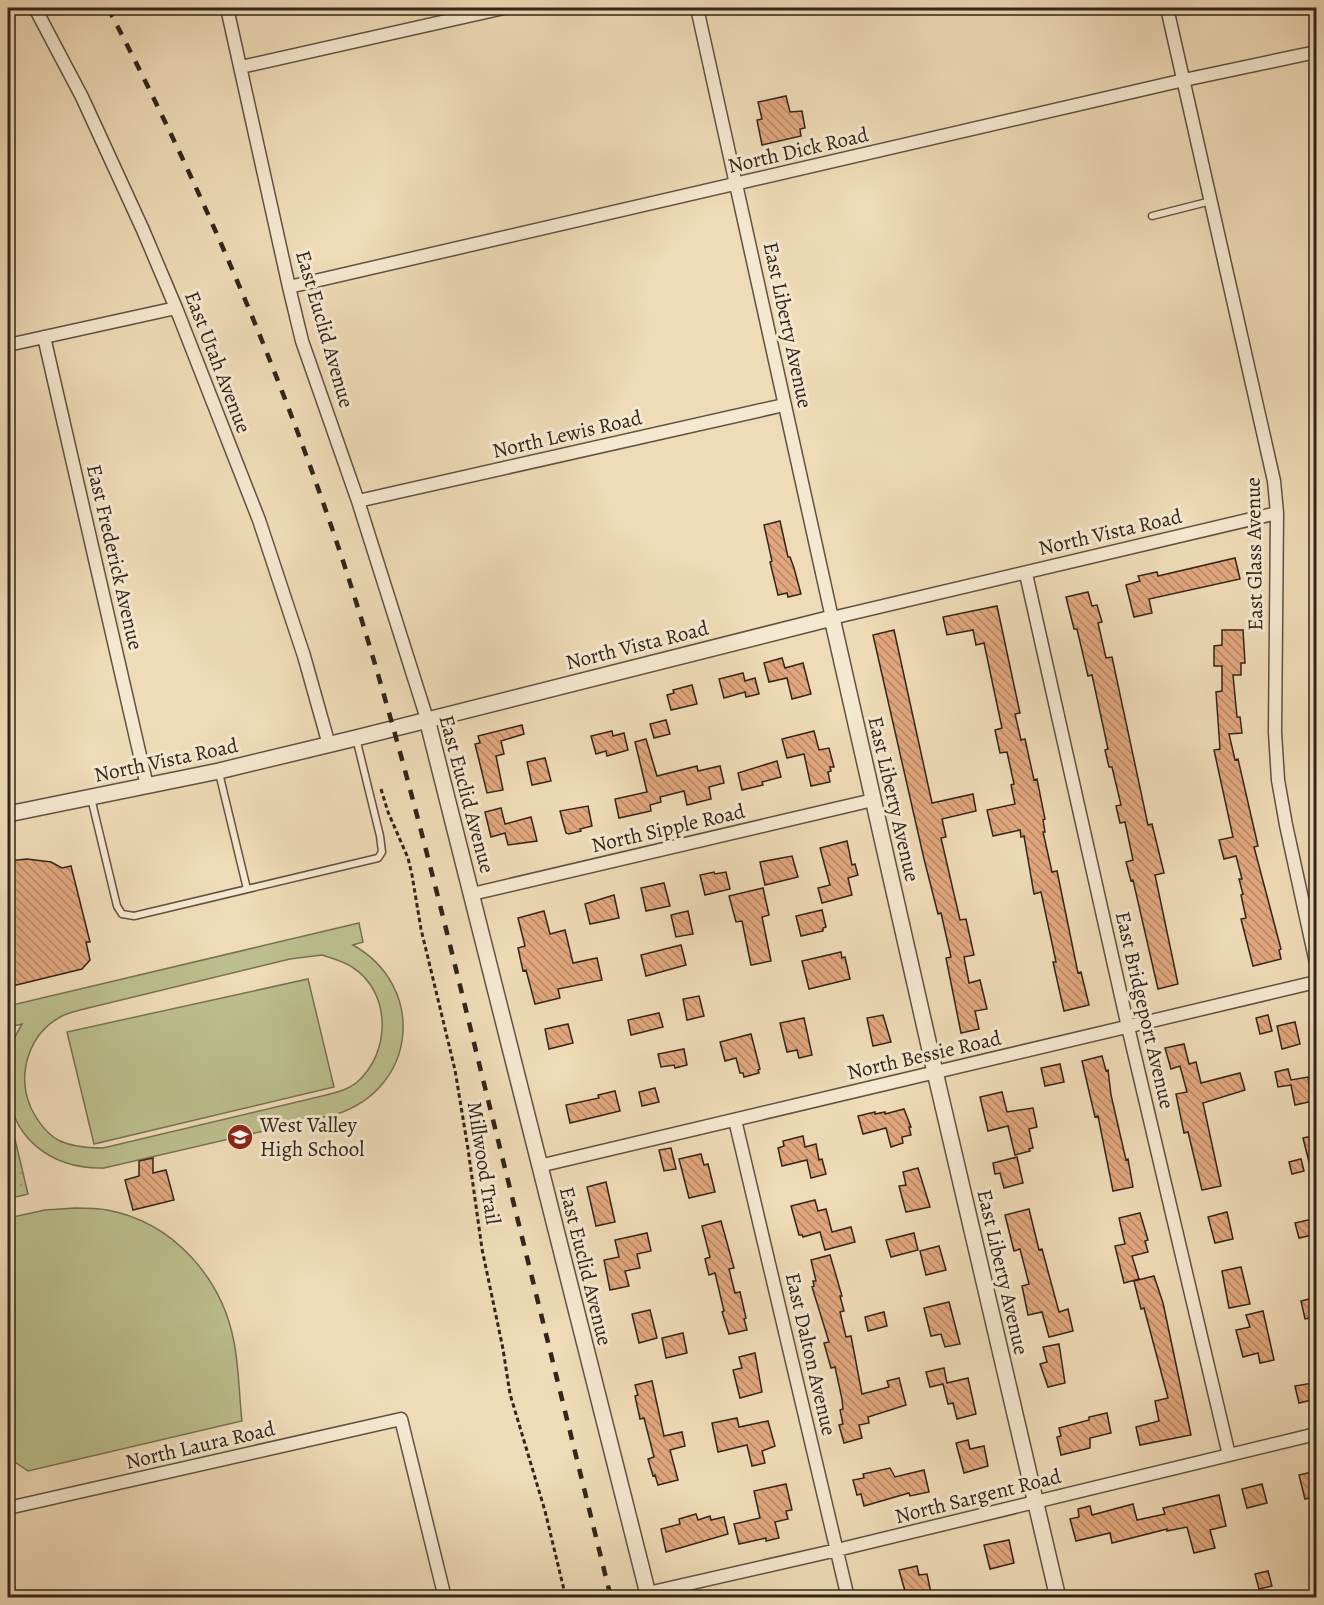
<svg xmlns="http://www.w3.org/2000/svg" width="1324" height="1605" font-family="Alegreya,serif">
<defs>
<pattern id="park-dots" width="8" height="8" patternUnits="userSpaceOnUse" patternTransform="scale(1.5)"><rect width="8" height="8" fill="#bcbf8d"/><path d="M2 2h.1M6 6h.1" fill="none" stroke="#a2a479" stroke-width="1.8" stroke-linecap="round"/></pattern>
<pattern id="building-back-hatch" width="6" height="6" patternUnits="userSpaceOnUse" patternTransform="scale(1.5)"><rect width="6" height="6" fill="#e2a77e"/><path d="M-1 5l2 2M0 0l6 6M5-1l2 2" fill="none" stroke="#b88866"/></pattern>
</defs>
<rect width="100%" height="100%" fill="#efdbb7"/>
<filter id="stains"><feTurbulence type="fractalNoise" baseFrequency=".00333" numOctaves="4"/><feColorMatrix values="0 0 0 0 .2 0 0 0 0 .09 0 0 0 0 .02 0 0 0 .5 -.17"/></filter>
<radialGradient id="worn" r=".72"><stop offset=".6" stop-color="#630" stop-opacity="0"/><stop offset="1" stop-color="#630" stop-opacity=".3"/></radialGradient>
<path fill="url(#park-dots)" stroke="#777254" stroke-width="1.5" d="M8 1110 28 1194 8 1199Z"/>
<path fill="#bcbf8d" stroke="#777254" stroke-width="1.5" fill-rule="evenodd" d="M359 923 363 942 353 945C426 986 418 1087 337 1114L104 1168C50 1169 8 1137 8 1081 8 1057 9 1045 22 1024L13 1026 8 1006ZM322 955C332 958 343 961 352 967 392 992 391 1054 356 1083 346 1091 333 1093 322 1096L103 1148C88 1148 72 1147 58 1140 46 1133 37 1120 31 1108 16 1074 29 1033 62 1016 68 1013 74 1012 80 1010L290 959Z
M308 979 334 1087 94 1144 67 1032Z
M75 1208C86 1208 97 1208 107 1210 173 1222 222 1278 234 1342 239 1368 239 1395 242 1421L28 1471 8 1457V1218L45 1210Z"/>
<path fill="url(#building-back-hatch)" stroke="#32251a" stroke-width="1.5" d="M786 96 790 112 802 111 805 128 800 129 801 136 762 145 757 120 762 119 758 102Z
M780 521 788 557H790L794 568 801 594 788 597 787 593 778 595 770 562 772 561 764 525Z
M1235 558 1240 579 1149 599 1152 613 1134 617 1126 585 1140 581 1138 576 1157 572 1158 576Z
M1088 592 1092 606 1097 605 1102 622 1098 623 1106 658 1112 657 1148 825 1152 824 1164 873 1155 875 1178 984 1158 989 1133 880 1131 881 1126 862 1133 860 1125 822 1120 823 1116 806 1121 805 1112 767H1109L1105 750 1108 749 1092 675 1088 676 1077 629H1074L1066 597Z
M997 606 1020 713 1015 714 1021 740 1025 739 1034 780 1037 779 1045 819 1043 820 1045 832H1043L1052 872 1057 871 1078 973 1081 972 1089 1005 1064 1011 1053 962H1056L1041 892 1034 894 1024 836 1021 837 1020 830 993 836 987 810 1015 804 1011 785 1014 784 1007 752 1000 753 995 730 1002 728 984 643 976 645 973 630 947 635 943 617Z
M894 630 932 803 973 794 976 811 942 819 946 837 941 838 960 920 966 919 974 955 964 957 969 983 980 980 987 1009 975 1011 979 1029 961 1033 946 958 951 957 941 913 938 914 924 859 873 635Z
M1222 630H1243L1245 663H1241V675H1233L1237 717H1240L1242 733 1229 734 1235 760 1238 759 1258 846 1254 847 1281 949 1279 950 1281 959 1253 966 1241 919 1246 918 1241 895 1243 894 1239 879H1242L1236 856 1224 859 1219 840 1233 837 1214 750 1220 749 1216 692 1222 691V666H1214V646L1222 645Z
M782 658 785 668 803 663 811 694 792 699 787 678 769 682 764 663Z
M743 673 745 681 755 678 759 694 746 697 745 692 724 698 719 679Z
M692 685 697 704 671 710 667 695 674 693 673 690Z
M666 720 670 734 654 738 650 724Z
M522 725 524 734 501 741 504 754 496 756 503 790 487 793 475 744 480 743 478 736Z
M612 731 613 736 624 733 628 750 607 756 606 751 596 754 591 736Z
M814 731 819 750 829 748 834 767H830L831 771 828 772 830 782 811 786 804 754 787 758 782 739Z
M646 739 657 776 697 766 698 771 720 766 724 783 709 787 711 799 687 805 684 791 660 797 661 802 650 805 651 811 619 818 615 799 647 792 635 742Z
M545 758 551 781 532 785 527 762Z
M777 761 781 777 762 782 763 785 742 790 738 773Z
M588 806 592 826 580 829 581 831 569 834 566 833 560 811Z
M501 808 505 824 531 817 537 841 508 845 505 833 491 837 485 812Z
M847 841 852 865 855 864 858 875 848 878 852 895 822 903 818 888 830 885 820 848Z
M792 856 798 877 765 885 760 862Z
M27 859 51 862 62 868 71 866 90 942H86L90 960 82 969 8 987V861Z
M714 872 715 874 726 872 730 889 705 895 700 875Z
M664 883 670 906 646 911 641 888Z
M763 888 769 915 762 917 771 961 751 965 742 921 736 922 729 896Z
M614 895 619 918 590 924 585 904Z
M822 910 826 927 823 928V931L801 936 796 916Z
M544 911 550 934 565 930 573 963 597 958 602 980 558 989 560 998 535 1004 526 970 523 971 518 948 525 946 518 918Z
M688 911 693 934 676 937 671 915Z
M681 945 686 965 646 976 641 955Z
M841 952 842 958 845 957 850 979 809 989 802 961Z
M699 996 704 1016 687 1020 683 999Z
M659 1013 663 1027 631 1035 628 1020Z
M883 1015 891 1042 873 1046 867 1018Z
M1268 1015 1272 1031 1260 1034 1256 1018Z
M804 1018 812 1055 799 1058 797 1050 787 1052 780 1023Z
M1295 1022 1300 1044 1282 1049 1277 1026Z
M568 1024 573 1043 549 1049 545 1029Z
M751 1034 760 1069 758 1070 759 1073 744 1077 743 1073H740L736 1058 725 1061 720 1042Z
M1184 1044 1189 1064 1196 1062 1201 1083 1240 1073 1245 1090 1203 1103 1221 1186 1202 1190 1188 1132 1184 1133 1176 1094 1187 1092 1180 1066 1171 1069 1165 1048Z
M684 1049 687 1065 675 1068 674 1065 661 1067 658 1054Z
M1102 1056 1106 1071 1108 1070 1111 1095 1126 1160 1128 1159 1133 1187 1113 1191 1098 1116 1095 1117 1082 1061Z
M1060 1064 1064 1082 1045 1086 1041 1068Z
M1288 1069 1291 1080 1308 1077 1313 1101 1295 1105 1291 1085 1278 1087 1275 1072Z
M655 1088 659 1102 642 1106 639 1092Z
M615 1091 620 1111 570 1123 566 1105 599 1098 598 1095Z
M1002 1092 1007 1112 1033 1108 1037 1127 1029 1129 1033 1148 1029 1149 1030 1151 1015 1155 1008 1126 988 1131 980 1097Z
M904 1109 911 1127H909L911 1135 902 1137 903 1143 891 1147 886 1128 863 1134 858 1116 875 1112V1114L885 1112V1114Z
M1317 1135V1174H1312L1303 1138Z
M803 1136 805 1147 816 1144 819 1160 822 1159 826 1174 811 1178 807 1160 782 1166 778 1148 784 1146 783 1141Z
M671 1148 676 1169 664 1171 659 1150Z
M701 1154 704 1165 708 1164 715 1192 689 1198 679 1159Z
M1017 1157 1023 1183 1004 1188 1000 1173 995 1174 993 1163Z
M153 1158V1173L166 1170 174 1200 133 1210 125 1180 139 1176V1161Z
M1301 1159 1304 1171 1292 1174 1289 1162Z
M918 1168 930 1207 906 1212 899 1186 906 1185 903 1172Z
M606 1182 615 1222 596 1226 587 1187Z
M815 1200 818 1211 826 1209 832 1232 851 1227 855 1242 825 1250 820 1232 803 1237 802 1235H799L791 1206Z
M1029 1209 1039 1250 1042 1249 1059 1312 1068 1309 1073 1331 1049 1337 1042 1312 1028 1315 1022 1286 1029 1284 1020 1249 1014 1251 1005 1215Z
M1227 1212 1233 1239 1215 1243 1208 1217Z
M1140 1213 1148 1240 1145 1241 1148 1252 1132 1256 1139 1279 1124 1283 1115 1246 1125 1244 1119 1218Z
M1317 1218V1234L1299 1238 1295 1223Z
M721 1221 734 1268 729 1269 735 1293 740 1292 746 1318 744 1319 747 1330 729 1334 722 1312 724 1311 715 1273 709 1275 705 1259 710 1257 702 1226Z
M647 1233 651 1251 637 1254 640 1268 625 1271 629 1286 610 1290 604 1260 619 1257 615 1240Z
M914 1233 918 1250 891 1257 886 1240Z
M939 1246 946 1270 926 1275 920 1251Z
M830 1255 842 1296H840L844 1311 840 1312 846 1337 851 1336 862 1394 889 1387 887 1381 899 1378 906 1405 868 1417 869 1423 859 1425 862 1438 844 1443 839 1425 843 1424 840 1410 843 1409 842 1399 835 1367 831 1368 824 1343 829 1342 812 1287 814 1286 813 1281H816L811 1260Z
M1241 1267 1250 1304 1229 1308 1222 1271Z
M1154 1276 1163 1303 1191 1435 1140 1445 1136 1427 1159 1421 1155 1401 1168 1398 1144 1308 1141 1309 1134 1281Z
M1317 1297V1317L1305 1319 1301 1301Z
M949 1302 960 1344 945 1347 941 1334 931 1336 924 1308Z
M650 1310 657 1338 639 1343 632 1314Z
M1263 1311 1274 1360 1260 1363 1258 1353 1243 1357 1236 1330 1250 1327 1246 1315Z
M884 1312 887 1326 868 1331 865 1317Z
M683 1333 687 1353 666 1358 662 1338Z
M1059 1344 1065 1383 1048 1387 1040 1364 1047 1362 1043 1347Z
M755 1353 762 1392 740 1398 733 1370 742 1368 739 1357Z
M944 1368 947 1383 968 1378 976 1414 957 1419 953 1403 948 1404 943 1384 930 1387 926 1372Z
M652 1381 664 1436 682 1432 685 1446 670 1450 678 1480 658 1485 655 1475 653 1476 648 1459 654 1457 644 1418 640 1419 635 1396 638 1395 635 1385Z
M1312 1383 1316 1399 1299 1403 1295 1386Z
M1107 1413 1111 1433 1090 1438V1448L1061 1455 1057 1437 1061 1436 1059 1428 1089 1420V1417Z
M737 1418 739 1427 768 1421 775 1446 762 1451 765 1463 752 1466 747 1445 718 1452 712 1423Z
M968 1440 970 1449 984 1446 988 1466 964 1473 956 1443Z
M890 1468 895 1477 924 1470 929 1492 910 1496 909 1493 864 1506 861 1494 857 1495 853 1480 864 1478 863 1474Z
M1317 1471V1496L1305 1499 1299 1475Z
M786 1484 792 1510 786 1511 788 1519 775 1522 779 1538 766 1541V1538L739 1544 734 1524 760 1518 754 1491Z
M1262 1484 1267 1503 1247 1508 1242 1489Z
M1219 1495 1226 1526 1210 1530 1215 1548 1194 1553 1187 1527 1167 1531V1529L1112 1543 1110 1533 1076 1541 1070 1519 1079 1517 1078 1509 1090 1506 1092 1515 1133 1504 1137 1520 1165 1514 1163 1508Z
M696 1514 698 1520 710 1516 711 1520 724 1517 728 1534 666 1552 661 1529 680 1524 679 1519Z
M1009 1540 1014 1563 990 1569 984 1545Z
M917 1566 919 1575 927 1574 931 1593 907 1598 899 1570Z
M1268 1571 1272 1586 1259 1589 1255 1574Z"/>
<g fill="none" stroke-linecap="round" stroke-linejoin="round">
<g stroke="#615241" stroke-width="9">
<path id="service" d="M1152 216 1211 201
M219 773 247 889
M8 791 12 811
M91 798 117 906 122 914 134 916 378 858 382 852 380 836 356 738"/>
</g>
<g stroke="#615241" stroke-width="15">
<path id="minor" d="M35 8 82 97 143 230 176 308 259 520 304 656 329 745
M227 8 289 287 302 341 358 501 427 719
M697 8 832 618 1277 513
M1167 8 1274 481 1277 513 1275 732 1278 780 1286 825 1316 963
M241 67 504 8
M289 287 1184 80 1316 52
M44 337 147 786
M8 345 176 308
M358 501 784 405
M1026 574 1128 1027 1229 1455
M472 894 873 800
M735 1120 848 1598
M539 1166 1316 982
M8 1508 401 1419 445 1598
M648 1593 837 1550 1316 1434"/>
</g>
<g stroke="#615241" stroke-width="18">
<path id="tertiary" d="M427 719 649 1598
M8 814 219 771 356 738 832 618 935 1072 1058 1598"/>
</g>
<path stroke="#32251a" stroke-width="3" stroke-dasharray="4.5 3" stroke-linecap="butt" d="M381 789 388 812 408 858 412 875 421 929 455 1070 468 1149 482 1249 503 1349 510 1394 545 1511 566 1598"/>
<use href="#service" stroke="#f5e8d0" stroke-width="6"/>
<use href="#minor" stroke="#f5e8d0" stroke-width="12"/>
<use href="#tertiary" stroke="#f5e8d0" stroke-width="15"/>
<path stroke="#32251a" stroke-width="4.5" stroke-dasharray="10 10" stroke-linecap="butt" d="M108 8C201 186 281 373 344 564 396 724 436 887 476 1051 521 1233 566 1415 611 1598"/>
</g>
<defs>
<g id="school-disc" transform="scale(1.35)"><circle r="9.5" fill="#8f2418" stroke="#f5e8d0"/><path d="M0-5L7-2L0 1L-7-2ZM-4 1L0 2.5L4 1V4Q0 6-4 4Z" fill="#fff"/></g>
</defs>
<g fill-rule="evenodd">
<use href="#school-disc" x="240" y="1137"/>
</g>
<g text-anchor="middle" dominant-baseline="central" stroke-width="6" stroke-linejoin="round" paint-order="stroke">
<g font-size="21" fill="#32251a" stroke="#f5e8d0">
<text transform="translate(798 150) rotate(-13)">North Dick Road</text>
<text transform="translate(788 325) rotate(78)">East Liberty Avenue</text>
<text transform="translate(325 329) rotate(74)">East Euclid Avenue</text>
<text transform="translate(218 362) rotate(69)">East Utah Avenue</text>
<text transform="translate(567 434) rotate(-13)">North Lewis Road</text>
<text transform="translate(1110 532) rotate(-13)">North Vista Road</text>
<text transform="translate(1254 554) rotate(-91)">East Glass Avenue</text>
<text transform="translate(115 557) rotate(77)">East Frederick Avenue</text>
<text transform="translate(637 645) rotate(-14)">North Vista Road</text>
<text transform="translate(166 760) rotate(-12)">North Vista Road</text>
<text transform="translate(467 794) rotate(75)">East Euclid Avenue</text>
<text transform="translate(894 799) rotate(77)">East Liberty Avenue</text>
<text transform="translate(668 828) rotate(-13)">North Sipple Road</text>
<text transform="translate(1145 1010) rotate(77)">East Bridgeport Avenue</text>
<text transform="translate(924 1055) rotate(-13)">North Bessie Road</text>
<text transform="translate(484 1163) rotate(81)">Millwood Trail</text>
<text transform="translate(586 1266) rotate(76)">East Euclid Avenue</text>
<text transform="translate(1003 1272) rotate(77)">East Liberty Avenue</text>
<text transform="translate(811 1354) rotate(77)">East Dalton Avenue</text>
<text transform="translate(200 1445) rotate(-13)">North Laura Road</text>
<text transform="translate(978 1496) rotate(-14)">North Sargent Road</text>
</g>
<g font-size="21" fill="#32251a" stroke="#f5e8d0" text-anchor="start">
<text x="260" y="1125">West Valley<tspan x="260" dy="24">High School</tspan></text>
</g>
</g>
<rect width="1324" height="1605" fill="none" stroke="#efdbb7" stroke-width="30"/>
<rect x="9" y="9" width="1306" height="1587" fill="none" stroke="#32251a" stroke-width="3"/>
<rect x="15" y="15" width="1294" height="1575" fill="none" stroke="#32251a" stroke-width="1.5"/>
<rect width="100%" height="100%" filter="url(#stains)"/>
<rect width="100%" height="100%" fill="url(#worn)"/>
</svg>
